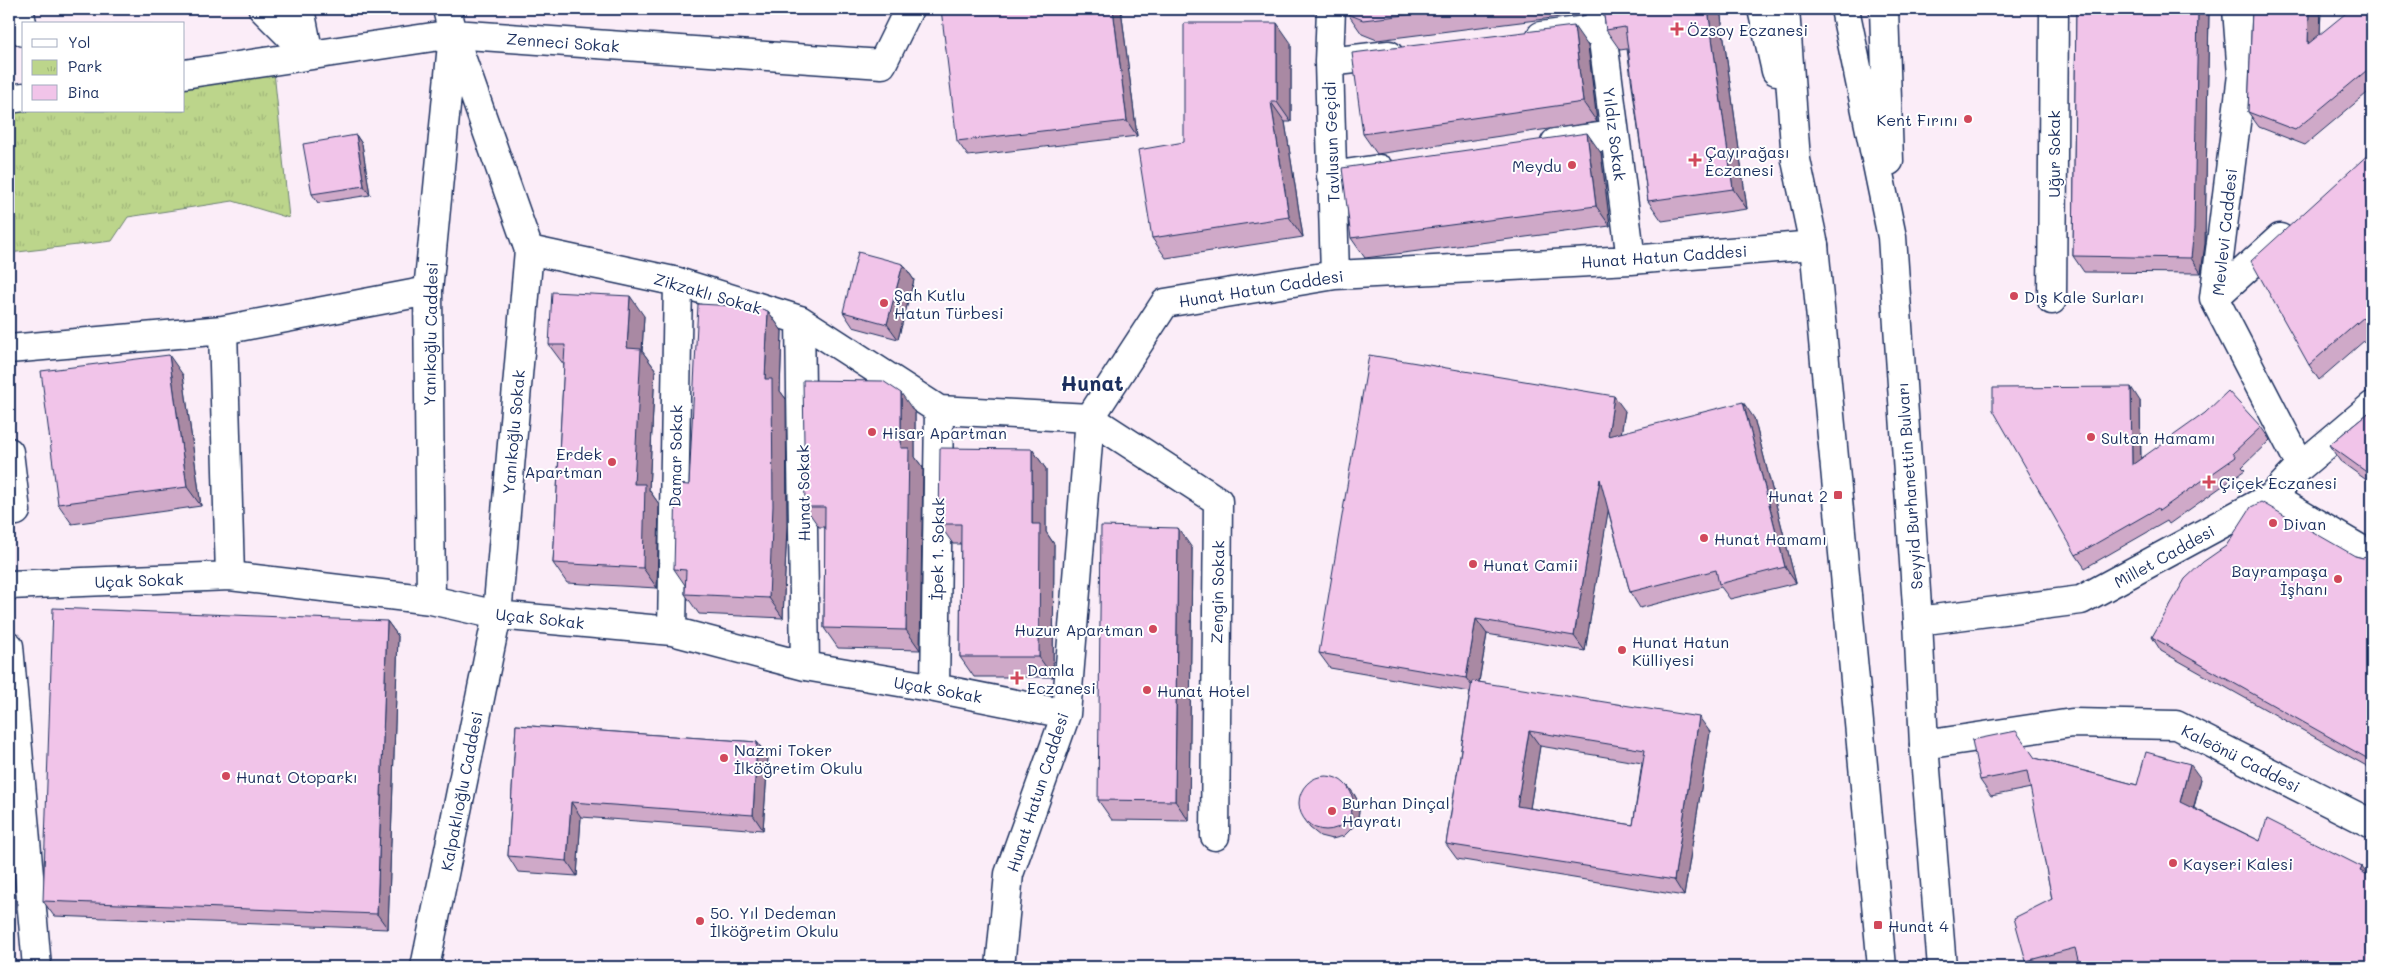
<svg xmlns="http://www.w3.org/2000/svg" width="2381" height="976" font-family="Mali,sans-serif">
<defs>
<pattern id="park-tufts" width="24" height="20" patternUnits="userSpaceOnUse" patternTransform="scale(1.25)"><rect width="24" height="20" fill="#bcd58b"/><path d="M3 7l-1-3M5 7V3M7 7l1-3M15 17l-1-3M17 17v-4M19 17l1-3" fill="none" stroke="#a1b77a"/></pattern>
</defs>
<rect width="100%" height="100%" fill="#fff"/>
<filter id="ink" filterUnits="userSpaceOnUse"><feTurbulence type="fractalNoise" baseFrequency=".02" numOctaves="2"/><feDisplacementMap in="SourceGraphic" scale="10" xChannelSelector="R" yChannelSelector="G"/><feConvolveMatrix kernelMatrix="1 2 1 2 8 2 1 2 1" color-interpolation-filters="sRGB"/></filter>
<g filter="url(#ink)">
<path fill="#fbedf8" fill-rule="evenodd" d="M9 9H2372V967H9ZM24 24H184V111H24Z"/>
<path fill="url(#park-tufts)" stroke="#6c8274" d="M273 62 289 218 233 201 128 217 112 241 9 253V102L24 100V111H184V76Z"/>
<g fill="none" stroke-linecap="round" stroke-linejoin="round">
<g stroke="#1b2f5e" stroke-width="31">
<path id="street" d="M19 9 24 32
M263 9 309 55
M300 9 309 55
M1331 9 1329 62 1335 275
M1599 9 1631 260
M2237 9 2242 75 2214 298 2301 466
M453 34 529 250 678 282 800 320 939 410 1090 418
M1541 36 1602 28
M1329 62 1389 55
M184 74 453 34 882 64 909 9
M9 99 24 97
M1555 143 1615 135
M1331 176 1379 169
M2214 298 2280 238
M2052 300 2054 9
M800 320 805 666
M223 330 230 576
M9 349 223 330 428 291
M1090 418 1218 501 1215 836
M9 452 16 511
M2271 497 2372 556
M9 585 230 576 431 600 497 615 672 631 805 666 935 688 1066 714
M431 600 428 291 453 34 447 9
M1918 621 2081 600 2271 497 2301 466 2372 406
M672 631 678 282
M9 646 37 967
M935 688 939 410
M1924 745 2072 723 2176 725 2372 824
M425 967 497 615 529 250
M1000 967 1009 874 1066 714 1090 418 1165 303 1335 275 1631 260 1814 245"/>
</g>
<g stroke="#1b2f5e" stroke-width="31">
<path id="primary" d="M1762 9 1776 71
M1785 9 1796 160 1814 245 1882 967
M1845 9 1892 237 1918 621 1924 745 1942 967
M1884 9 1889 161"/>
</g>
<use href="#street" stroke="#fff" stroke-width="28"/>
<use href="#primary" stroke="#fff" stroke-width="28"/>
</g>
<path fill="#cfa9c8" stroke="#1b2f5e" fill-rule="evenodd" d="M1121 9 1137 136 968 156 957 141Z
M1347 9H1584V14L1377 40 1362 34 1348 14Z
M1603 9H1720L1747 209 1662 221 1648 201 1627 49 1620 50 1606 30Z
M2076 9H2209L2205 244 2201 273 2084 272 2073 256Z
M2252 9H2321L2320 35 2372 9V89L2305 145 2259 127 2248 112Z
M1291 43V122H1285L1303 237 1166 258 1152 238 1184 142Z
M1588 46 1597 122 1377 154 1363 134Z
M356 135 362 144 370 195 318 203 312 194Z
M2372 151V334L2319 380 2309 365Z
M1601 153 1610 226 1365 258 1351 238Z
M903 264 914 280 898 339 853 327 843 312Z
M768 311 782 331 780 391 786 399 787 526 783 618 699 614 685 594V585L674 569 689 485Z
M644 316 642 351 655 369 649 490 659 504 657 588 567 583 553 563 564 365 549 345Z
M183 375 201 506 72 524 58 504Z
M2140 401 2141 458 2261 427 2270 440 2242 467 2245 470 2169 524 2167 521 2085 568 2076 555Z
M2372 410V484L2340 461 2329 445Z
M1625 411 1621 433 1754 418 1796 583 1730 599 1721 587 1640 608 1630 592 1608 510 1585 651 1487 634 1479 682 1710 732 1684 896 1457 859 1446 844 1470 692 1330 668 1319 653ZM1540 746 1642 763 1633 825 1530 808Z
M915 413V457L923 468 920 650 838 648 824 628 825 527H819L805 507Z
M1032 449 1046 469V532L1054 544 1053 677H974L960 657 961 544H953L939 524Z
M1192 548 1189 821 1112 820 1098 800Z
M2372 555V769L2161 651 2152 637 2355 556 2363 558Z
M387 621 398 636 388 929 54 916 43 901Z
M516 725 757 742 768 757 763 830 581 817 577 876 518 872 508 856Z
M2035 758 2137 785 2201 779 2194 808 2260 841 2362 867 2079 965 2069 967H2030L2026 961 2052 899 2031 788 1991 796 1980 780Z
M1354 794 1360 805 1357 823 1344 836 1332 839 1320 836 1310 828 1304 820Z"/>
<path fill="#a989a3" stroke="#1b2f5e" d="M1113 9H1121L1137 136 1127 121Z
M1580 9H1584V14Z
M1708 9H1720L1747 209 1733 189Z
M2198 9H2209L2205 244 2201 273 2191 258Z
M2309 9H2321L2319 59 2308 44Z
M1277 23 1291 43V122L1277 102Z
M1574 26 1588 46 1597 122 1583 102Z
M1271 102 1285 122 1303 237 1289 217Z
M1587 133 1601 153 1610 226 1596 206Z
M356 135 362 144 370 195 364 186Z
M903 264 914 280 898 339 887 324Z
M630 296 644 316 642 351 655 369 649 490 659 504 657 588 643 568 634 484 627 348Z
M768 311 782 331 780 391 786 399 787 526 783 618 769 598 765 379Z
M169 355 183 375 201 506 187 487Z
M2131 387 2140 401 2141 478 2132 465Z
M901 393 915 413V457L923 468 920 650 906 630 901 448Z
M1614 396 1625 411 1618 452 1608 436Z
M1743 402 1754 418 1796 583 1785 567Z
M1032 449 1046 469V532L1054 544 1053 677 1039 657 1032 524Z
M1600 479 1611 494 1585 651 1574 636Z
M1178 528 1192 548 1189 821 1175 801Z
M1476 619 1487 634 1477 693 1466 678Z
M387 621 398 636 388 929 377 914Z
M1699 717 1710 732 1684 896 1674 880Z
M1529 731 1540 746 1528 821 1517 806Z
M757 742 768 757 763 830 753 815Z
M2190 764 2201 779 2191 817 2180 802Z
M1348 786 1354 794 1360 805 1357 823 1351 815Z
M571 802 581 817 577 876 567 861Z
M2362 867 2372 881 2360 871Z"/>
<path fill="#f1c4e9" stroke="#1b2f5e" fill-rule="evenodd" d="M941 9H1113L1127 121 957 141Z
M1347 9H1456L1363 20 1348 14Z
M1603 9H1708L1733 189 1648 201 1625 27 1606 30Z
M2076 9H2198L2194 229 2191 258 2073 256Z
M2252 9H2309L2308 44 2351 9H2372V66L2295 130 2248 112Z
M1184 23H1277V102H1271L1289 217 1152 238 1138 150 1184 142Z
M1574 26 1583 102 1363 134 1352 53Z
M1587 133 1596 206 1351 238 1342 168Z
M356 135 364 186 312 194 303 144Z
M2372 151V310L2309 365 2251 261Z
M858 252 903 264 887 324 843 312Z
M552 292 630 296 627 348 641 349 634 484H645L643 568 553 563 565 345H549Z
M698 304 755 307 768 311 765 379H772L773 506 769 598 685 594 686 570 674 569 676 484 689 485Z
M169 355 187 487 58 504 41 371Z
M1369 355 1614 396 1608 436 1743 402 1785 567 1719 584 1716 570 1630 592 1600 479 1574 636 1476 619 1466 678 1319 653Z
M803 380 883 381 901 393V448H909L906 630 824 628 825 507H805Z
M2131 387 2132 465 2205 413 2228 391 2261 427 2233 453 2236 457 2159 511 2158 508 2076 555 1993 410V388Z
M2372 410V476L2329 445Z
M940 448 1032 449V524H1040L1039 657H960L961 524H939Z
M2261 502 2355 556 2363 558 2372 555V761L2152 637 2185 579 2203 562 2226 546 2251 507Z
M1101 526 1178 528 1175 801 1098 800Z
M53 608 387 621 377 914 43 901Z
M1472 681 1699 717 1674 880 1446 844ZM1529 731 1645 750 1633 825 1517 806Z
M516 725 757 742 753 815 571 802 567 861 508 856Z
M2016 731 2035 758 2137 785 2146 752 2190 764 2180 802 2260 841 2267 819 2362 867 2360 871 2372 877V967H2080L2075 948 2026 961 2014 918 2052 899 2027 771 1980 780 1972 740Z
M1299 803a27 27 0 1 1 54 0a27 27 0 1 1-54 0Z"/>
</g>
<g fill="#d1495b" stroke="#fff" stroke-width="2">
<path d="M1674.5 21.5h5v5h5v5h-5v5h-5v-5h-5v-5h5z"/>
<circle cx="1968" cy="119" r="5"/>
<path d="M1692.5 152.5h5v5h5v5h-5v5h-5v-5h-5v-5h5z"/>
<circle cx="1572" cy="165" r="5"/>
<circle cx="2014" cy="296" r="5"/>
<circle cx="884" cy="303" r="5"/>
<circle cx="872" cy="432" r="5"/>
<circle cx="2091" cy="437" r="5"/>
<circle cx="612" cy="462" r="5"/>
<path d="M2206.5 474.5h5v5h5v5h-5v5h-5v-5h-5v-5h5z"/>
<rect x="1833" y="490" width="10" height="10" rx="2.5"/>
<circle cx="2273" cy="523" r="5"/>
<circle cx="1704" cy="538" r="5"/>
<circle cx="1473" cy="564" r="5"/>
<circle cx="2338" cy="579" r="5"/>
<circle cx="1153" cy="629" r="5"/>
<circle cx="1622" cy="650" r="5"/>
<path d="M1014.5 670.5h5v5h5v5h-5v5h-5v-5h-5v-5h5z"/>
<circle cx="1147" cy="690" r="5"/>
<circle cx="724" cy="758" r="5"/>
<circle cx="226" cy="776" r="5"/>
<circle cx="1332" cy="811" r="5"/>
<circle cx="2173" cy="863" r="5"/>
<circle cx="700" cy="921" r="5"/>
<rect x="1873" y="920" width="10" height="10" rx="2.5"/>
</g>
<g text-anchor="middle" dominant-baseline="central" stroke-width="4" stroke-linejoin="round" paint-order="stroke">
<g font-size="16" fill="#1b2f5e" stroke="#fff" text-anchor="start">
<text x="1687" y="29">Özsoy Eczanesi</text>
<text x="1958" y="119" text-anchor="end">Kent Fırını</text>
<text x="1705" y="151">Çayırağası<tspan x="1705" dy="18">Eczanesi</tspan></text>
<text x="1562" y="165" text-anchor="end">Meydu</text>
<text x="894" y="294">Şah Kutlu<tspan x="894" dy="18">Hatun Türbesi</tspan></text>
<text x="2024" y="296">Dış Kale Surları</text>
<text x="882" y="432">Hisar Apartman</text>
<text x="2101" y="437">Sultan Hamamı</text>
<text x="602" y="453" text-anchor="end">Erdek<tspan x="602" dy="18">Apartman</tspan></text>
<text x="2219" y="482">Çiçek Eczanesi</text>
<text x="1828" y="495" text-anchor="end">Hunat 2</text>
<text x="2283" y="523">Divan</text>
<text x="1714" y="538">Hunat Hamamı</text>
<text x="1483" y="564">Hunat Camii</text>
<text x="2328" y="570" text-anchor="end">Bayrampaşa<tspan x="2328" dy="18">İşhanı</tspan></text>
<text x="1143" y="629" text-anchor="end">Huzur Apartman</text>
<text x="1632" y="641">Hunat Hatun<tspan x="1632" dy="18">Külliyesi</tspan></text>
<text x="1027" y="669">Damla<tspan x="1027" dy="18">Eczanesi</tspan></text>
<text x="1157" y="690">Hunat Hotel</text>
<text x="734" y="749">Nazmi Toker<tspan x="734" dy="18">İlköğretim Okulu</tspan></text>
<text x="236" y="776">Hunat Otoparkı</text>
<text x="1342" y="802">Burhan Dinçal<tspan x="1342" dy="18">Hayratı</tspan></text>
<text x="2183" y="863">Kayseri Kalesi</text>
<text x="710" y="912">50. Yıl Dedeman<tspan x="710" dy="18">İlköğretim Okulu</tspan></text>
<text x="1888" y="925">Hunat 4</text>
</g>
<g font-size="16" fill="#1b2f5e" stroke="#fff">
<text transform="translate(563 42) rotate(4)">Zenneci Sokak</text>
<text transform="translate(1615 134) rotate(83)">Yıldız Sokak</text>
<text transform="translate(1331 142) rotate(-92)">Tavlusun Geçidi</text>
<text transform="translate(2053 154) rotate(-90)">Uğur Sokak</text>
<text transform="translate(2224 232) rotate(-84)">Mevlevi Caddesi</text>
<text transform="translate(1664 256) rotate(-4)">Hunat Hatun Caddesi</text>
<text transform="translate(1261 288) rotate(-9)">Hunat Hatun Caddesi</text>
<text transform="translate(708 293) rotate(16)">Zikzaklı Sokak</text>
<text transform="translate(430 334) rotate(-89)">Yanıkoğlu Caddesi</text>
<text transform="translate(513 432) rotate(-85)">Yanıkoğlu Sokak</text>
<text transform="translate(675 456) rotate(-89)">Damar Sokak</text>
<text transform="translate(1909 486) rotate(-94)">Seyyid Burhanettin Bulvarı</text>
<text transform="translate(803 493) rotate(-91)">Hunat Sokak</text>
<text transform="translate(937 549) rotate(-89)">İpek 1. Sokak</text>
<text transform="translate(2164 556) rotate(-29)">Millet Caddesi</text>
<text transform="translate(139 580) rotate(-2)">Uçak Sokak</text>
<text transform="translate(1217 592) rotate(-89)">Zengin Sokak</text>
<text transform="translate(540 618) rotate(6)">Uçak Sokak</text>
<text transform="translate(938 689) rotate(10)">Uçak Sokak</text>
<text transform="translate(2241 758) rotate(27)">Kaleönü Caddesi</text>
<text transform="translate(461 791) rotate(-79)">Kalpaklıoğlu Caddesi</text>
<text transform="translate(1037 792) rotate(-72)">Hunat Hatun Caddesi</text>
</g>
<g font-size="21" font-weight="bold" fill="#1b2f5e" stroke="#fff">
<text x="1092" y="382">Hunat</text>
</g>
</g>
<rect width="2381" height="976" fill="none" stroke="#fff" stroke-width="30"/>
<rect x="15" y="15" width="2351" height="946" fill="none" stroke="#1b2f5e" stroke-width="2" filter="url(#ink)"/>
<rect x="22" y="22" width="162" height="90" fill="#ffffff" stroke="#a4acbf"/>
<rect x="32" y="39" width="25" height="8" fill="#ffffff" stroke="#a4acbf"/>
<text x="68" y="48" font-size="15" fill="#1b2f5e">Yol</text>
<rect x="32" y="60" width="25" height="15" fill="url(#park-tufts)" stroke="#a4acbf"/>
<text x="68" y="72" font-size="15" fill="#1b2f5e">Park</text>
<rect x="32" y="85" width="25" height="15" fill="#f1c4e9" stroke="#a4acbf"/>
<text x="68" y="98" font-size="15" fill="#1b2f5e">Bina</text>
</svg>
